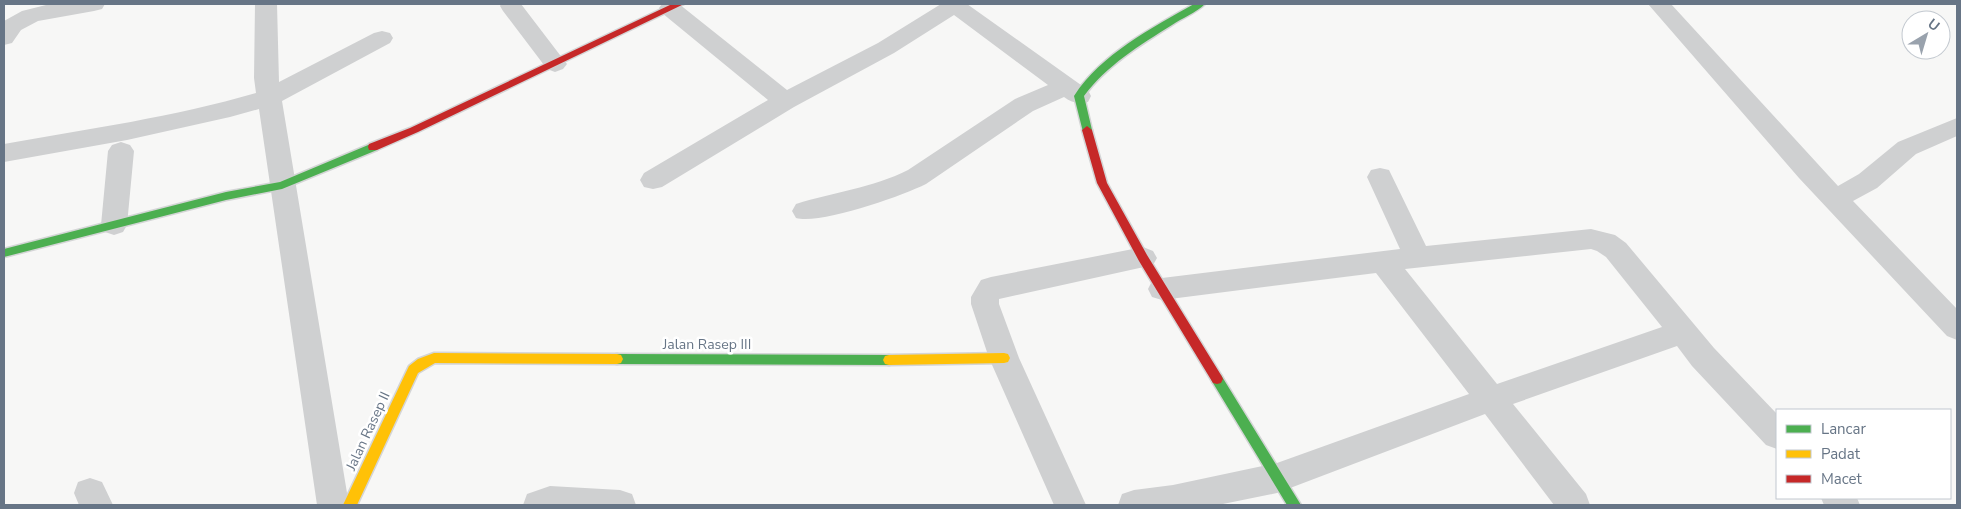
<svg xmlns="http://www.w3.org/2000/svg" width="1961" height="509" font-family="'Nunito Sans',sans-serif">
<rect width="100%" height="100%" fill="#f7f7f6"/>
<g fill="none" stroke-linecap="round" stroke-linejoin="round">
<g stroke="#d4d5d6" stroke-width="3">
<path id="fast" d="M1194 4H1205C1196 13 1182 18 1172 25 1140 45 1106 66 1084 96L1092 130 1091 132H1083L1074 96C1101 54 1152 28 1194 4Z
M373 143 377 144 378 147 377 150 282 189 226 200 4 257V249L226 192 280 182Z
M617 354 889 355 893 356 895 360 893 364 889 365 617 364 613 363 611 359 613 355Z
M1217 374 1221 375 1301 505H1287L1213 383 1211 379 1213 375Z"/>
</g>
<g stroke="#d4d5d6" stroke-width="3">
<path id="slow" d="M434 353 617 354 621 355 623 359 621 363 617 364 435 363 418 373 357 505H343L409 366 418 359Z
M1004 353 1008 354 1010 358 1008 362 1004 363 889 365 885 364 883 360 885 356 889 355Z"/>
</g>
<g stroke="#d4d5d6" stroke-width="3">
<path id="jam" d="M672 4H684L418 132 377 150H369L368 147 369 144 410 128Z
M1087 126 1092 130 1107 183 1147 255 1221 375 1223 379 1221 383 1217 384 1213 383 1139 261 1097 183 1082 130Z"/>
</g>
<path fill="#cfd0d1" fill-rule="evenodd" d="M50 4H105L102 9 94 11 38 21 21 30 12 43 4 45V21L22 11Z
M255 4H277L279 82 374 33 382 31 390 33 393 38 390 43 282 101 349 505H317L259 109 230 117 127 140 4 162V144C88 129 174 117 256 93L254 78Z
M501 4H521L563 59 567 64 563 69 555 72 547 69 503 11 500 6Z
M662 4H679L787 90 878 43 941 4H967L1088 90 1091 96 1088 102C1078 104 1072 103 1064 97L1033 111 926 184C902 196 820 225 796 218L792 211 796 204C834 192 872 188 908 170L1015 99 1048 85 954 15 894 53 794 107 662 187 653 189 644 187 640 180 644 173 768 100 662 13 659 8Z
M1648 4H1671L1838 186 1859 174 1898 142 1957 118V136L1916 154 1877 188 1853 201 1957 309V340L1947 336 1799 178Z
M121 142 130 145 134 151 127 225 123 232 114 235 105 232 101 225 108 151 112 145Z
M1380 168 1389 170 1426 246 1591 229 1615 235 1626 243 1714 348 1777 414V449L1766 445 1692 366 1677 346 1513 404 1586 494 1590 505H1554L1485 414 1277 493 1218 505H1118L1122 494 1134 490 1173 485 1277 463 1469 394 1376 273 1162 300 1152 297 1148 289 1152 281 1162 278 1400 249 1367 177 1371 170ZM1591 249 1597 251 1606 257 1662 327 1497 384 1405 269Z
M1143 247 1153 251 1157 258 1153 265 999 299V304L1019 358 1086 505H1054L989 358 971 304V297L981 280 991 277Z
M90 478 102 482 113 505H79L74 493 78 482Z
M550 486 620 490 632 494 636 505H523L527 494Z
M1821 498H1857L1860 505H1824Z"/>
<use href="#fast" fill="#4caf50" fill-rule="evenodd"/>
<use href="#slow" fill="#ffc107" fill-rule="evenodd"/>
<use href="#jam" fill="#c62828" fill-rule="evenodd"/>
</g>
<g text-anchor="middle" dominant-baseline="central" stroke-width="5" stroke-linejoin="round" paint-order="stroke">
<g font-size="14" fill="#677586" stroke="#fff">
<text x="707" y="344">Jalan Rasep III</text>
<text transform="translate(368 431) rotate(-65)">Jalan Rasep II</text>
</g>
</g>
<rect width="1961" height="509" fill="none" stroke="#677586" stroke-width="10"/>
<rect x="1776" y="409" width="175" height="90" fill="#ffffff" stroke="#c2c8cf"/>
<rect x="1786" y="425" width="25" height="8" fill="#4caf50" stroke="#c2c8cf"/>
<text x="1821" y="434" font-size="15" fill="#677586">Lancar</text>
<rect x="1786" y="450" width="25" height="8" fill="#ffc107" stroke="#c2c8cf"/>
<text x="1821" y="459" font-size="15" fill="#677586">Padat</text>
<rect x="1786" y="475" width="25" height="8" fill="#c62828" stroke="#c2c8cf"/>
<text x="1821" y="484" font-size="15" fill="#677586">Macet</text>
<g transform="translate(1926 35) rotate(38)"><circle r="24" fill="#ffffff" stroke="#c2c8cf"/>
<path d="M0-4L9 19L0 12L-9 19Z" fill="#99a2ad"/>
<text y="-8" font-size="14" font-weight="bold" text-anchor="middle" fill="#677586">U</text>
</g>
</svg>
